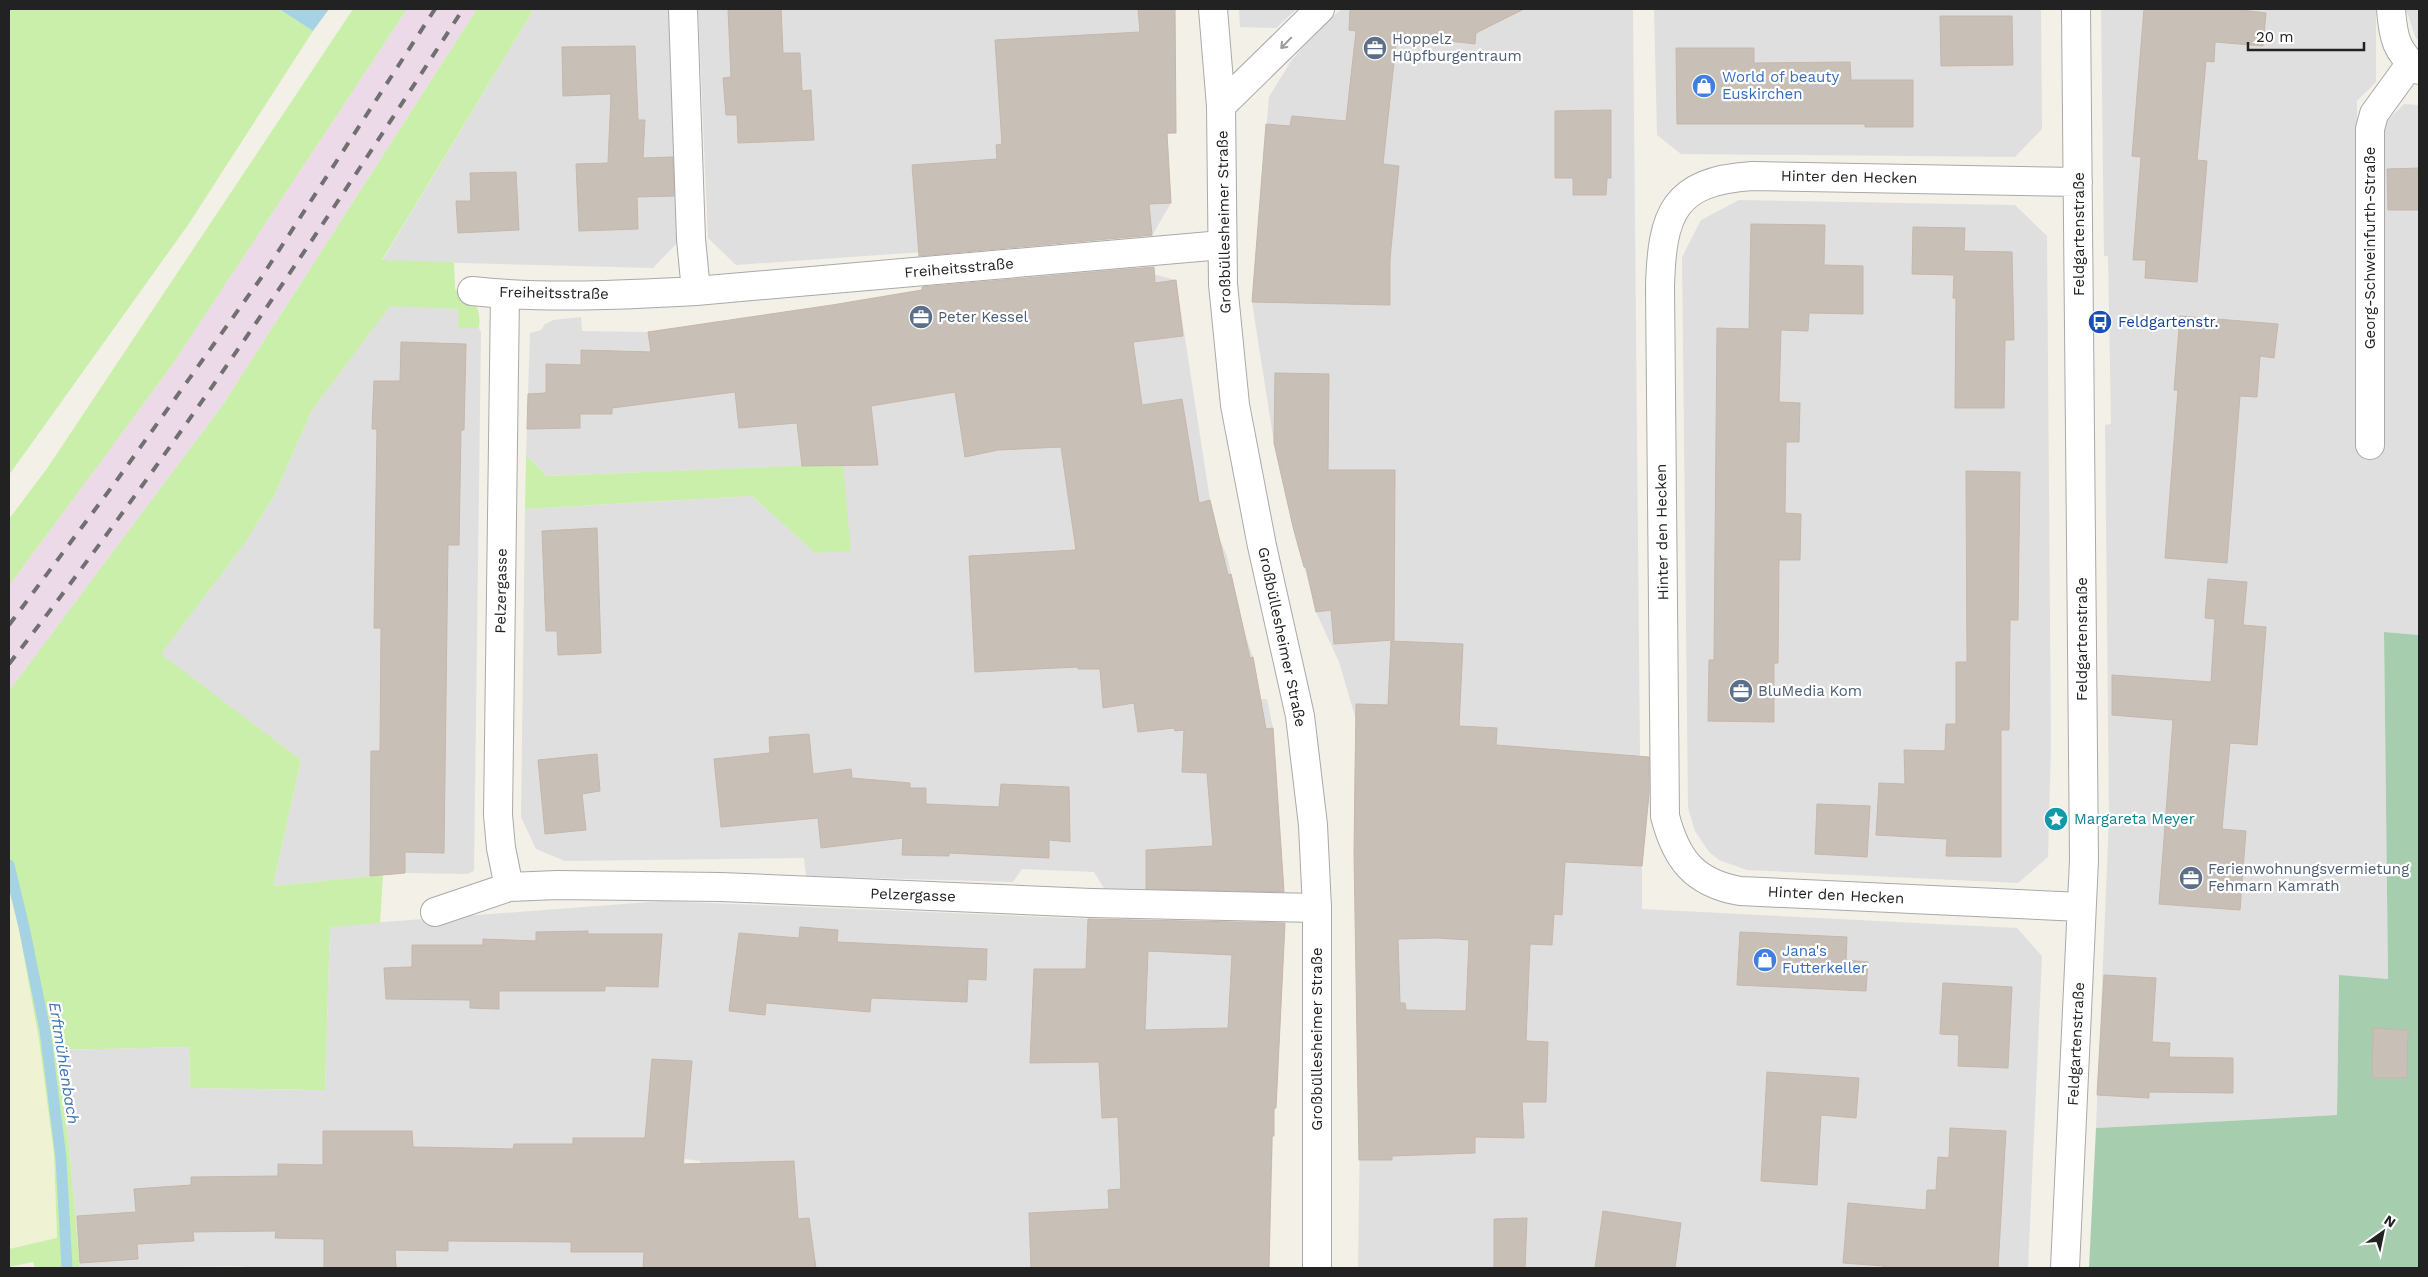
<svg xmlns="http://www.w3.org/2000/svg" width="2428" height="1277" font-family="'Work Sans',sans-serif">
<rect width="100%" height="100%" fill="#f3f0e8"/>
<path fill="#e0dfdf" d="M534 9H669L679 241 653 268 382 261Z
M698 9H1175L1176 133 1167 134 1171 203 1152 236 736 265 708 238Z
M1239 9H1297L1276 28 1240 27Z
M1342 9H1633L1640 756 1653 758 1642 866V909L2017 928 2042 956 2028 1268H1358L1360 1125 1354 786 1356 720 1339 662 1316 612 1290 513 1274 443 1252 302 1269 97 1291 61 1321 26Z
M1654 9H2041L2042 129 2015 157 1681 154 1657 135Z
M2101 9H2376V82L2357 101 2359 445 2380 128 2404 104 2419 105V635L2384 632 2388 979 2339 976 2337 1115 2096 1128 2109 818 2105 425 2111 424 2108 256H2104Z
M2406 9H2419V40L2416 39Z
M1739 200 2015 205 2047 236 2051 745 2048 857 2018 883 1747 870 1719 860 1709 852 1695 831 1688 808 1682 257 1701 220Z
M1126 267 1176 280 1210 500 1218 535 1227 556 1246 637 1253 657 1261 699H1267L1273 728 1284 886 1105 890 1094 872 1022 869 1013 882 806 876 804 858 565 861 536 849 521 817 525 509 752 496 815 553 802 466 547 476 526 455 530 333 541 330 545 324 553 320 581 317 582 331 648 332 779 314 955 286Z
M390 305 458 309V328H479L481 332 474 871 467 874 405 873 273 886 301 760 160 655 245 543 274 496 312 410Z
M663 901 1285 927 1276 1108 1274 1110 1269 1268H692L700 1161 685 1159 671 1268H265L234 1266 80 1268 70 1156 57 1050 189 1047 190 1088 325 1090 330 926Z"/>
<path fill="#ecdae8" d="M407 9H477L222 406 9 691V586L170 368Z"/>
<path fill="#eff2d3" d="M9 890 17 918 39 1040 54 1154 57 1239 9 1249Z"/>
<path fill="#caefab" d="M9 9H279L313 31 188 225 9 475Z
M353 9H407L170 368 9 586V519L48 467Z
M477 9H534L382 260 454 262 455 289C473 299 482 306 479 328H458V309L390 306 312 410 274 496 245 543 161 654 301 760 273 886 383 875 380 923 330 927 325 1090 190 1088 189 1047 57 1050 70 1156 80 1268H35L33 1262 9 1267V1249L57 1238 54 1154 39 1040 17 918 9 890V691L222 406Z
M526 455 547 476 843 464 851 551 815 553 752 496 525 509Z"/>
<path fill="#a7cdaf" d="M2384 632 2419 635V1268H2089L2096 1128 2337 1115 2339 975 2388 979Z"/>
<path fill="#a6d3e3" d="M279 9H329L313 31Z"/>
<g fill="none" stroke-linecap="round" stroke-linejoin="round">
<path stroke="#a6d3e3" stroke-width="11" d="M9 865 24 927 45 1030 61 1158 67 1268"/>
</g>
<path fill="#c8bfb7" stroke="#c6b7a9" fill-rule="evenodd" d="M728 9H781L783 53H800L802 91 811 90 814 140 738 143 737 115H726L723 78 731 77Z
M1138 9H1175L1176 133H1167L1171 203 1149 204 1152 235 919 256 912 165 997 159 996 145 1002 144 995 40 1140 32Z
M1350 9H1524L1476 33 1475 44 1397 35 1383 164 1399 166 1390 259V305L1252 302 1266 124 1290 126 1292 116 1346 121 1356 31 1349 30Z
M2144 9H2233L2266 13 2263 46 2215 42 2214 62 2206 61 2197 160 2207 161 2197 282 2145 278 2146 260H2133L2141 157 2132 156Z
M1940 16H2012L2013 65 1941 66Z
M635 46 638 120H645L643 158 673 157 674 196 637 197 638 229 579 231 576 164 608 163 611 94 563 96 562 47Z
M1676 48H1754V63L1850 62 1851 80H1913V127H1865V124H1677Z
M1611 110V178H1607L1606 195H1573V178H1555V111Z
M2419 168V210H2388L2387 169Z
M516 172 519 230 458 233 456 201H471L470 173Z
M1751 224 1825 225 1824 265 1863 266V314L1809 313 1808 331 1781 330 1779 402 1800 403 1799 442H1786L1785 513 1801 514 1800 560H1779L1778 663H1774V722L1708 721 1709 660H1714L1717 328 1749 329Z
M1913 227 1965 228 1964 251 2012 252 2014 340H2005L2004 408H1955L1956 298H1953L1954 275 1912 274Z
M1154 267 1155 283 1176 280 1183 336 1133 342 1142 405 1182 399 1199 503 1210 500 1228 575 1231 574 1250 658 1253 657 1266 729 1273 728 1284 892 1146 889V850L1213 846 1207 773 1182 772 1184 730 1175 731 1174 728 1138 732 1134 703 1103 708 1100 669H1078V667L975 672 969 556 1076 550 1061 447 998 450 965 457 955 392 871 406 878 465 802 466 797 423 739 428 735 392 612 408V414H580V428L527 429 528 394 546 393V364L581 365V350L651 352 648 332 832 305 922 290V287Z
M2180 316 2278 324 2274 358 2260 356 2257 397 2240 396 2227 563 2165 558 2178 390H2174Z
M401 342 466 344 464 430H461L459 545H448L444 853 405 852V873L370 876 371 751H380L381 628H374L377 429H372L374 381H400Z
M1275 373 1329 374 1328 470H1395L1394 640 1334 644 1331 610 1316 612 1306 567H1304L1293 527 1274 443Z
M1966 471 2020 472 2018 620H2010L2009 730H2001V857L1946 856 1947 839 1876 835 1879 783 1905 784 1904 750 1945 751 1946 724H1956V662H1967Z
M597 528 601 653 558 655 557 631H546L542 531Z
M2208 579 2247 582 2243 625 2266 627 2257 745 2230 743 2222 829 2246 831 2240 910 2159 904 2173 720 2112 715V675L2211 682 2215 619 2205 618Z
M1391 641 1463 644 1459 726 1497 728 1496 745 1649 757V794L1642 866 1565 862 1562 915 1554 914 1552 945 1530 944 1526 1041 1548 1042 1546 1102H1522L1524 1138 1475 1137V1153L1392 1156V1160H1359L1354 853 1356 704 1388 705ZM1437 938 1469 940 1466 1011 1406 1010 1405 1003H1400L1398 939Z
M809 734 813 774 851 769 852 778 910 783V788H926V804L999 807 1001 784 1069 787 1070 842 1049 840V858L949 853V856L902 855 903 838 821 848 818 818 721 827 714 759 770 753 769 737Z
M597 754 600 791 582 794 586 830 545 834 538 760Z
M1817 804 1870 806 1867 857 1815 854Z
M1088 919 1285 923 1276 1108H1274V1136H1272L1269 1268H1031L1029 1213 1109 1209 1108 1190 1121 1189 1118 1117 1102 1118 1099 1062 1030 1063 1034 969H1086ZM1148 951 1232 955 1228 1028 1145 1030Z
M800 927 838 930 837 942 987 949 986 980 968 979 967 1002 871 998 870 1012 766 1003 765 1015 729 1011 739 933 799 938Z
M588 931V934H662L658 987 605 986V991H499V1009L470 1008V1000L386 999 384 968 412 967V945H483V939L536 941V932Z
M1740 932 1847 937 1846 960 1868 962 1866 991 1737 985Z
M2104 975 2156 978 2152 1042 2170 1043 2169 1057 2233 1058V1093L2149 1092V1098L2097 1095Z
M1943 983 2012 987 2008 1068 1958 1066 1959 1035 1940 1034Z
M2373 1028 2408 1030 2407 1078H2372Z
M652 1059 692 1061 683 1164 794 1161 798 1219 809 1218 816 1268H643L644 1252H571V1242L448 1241V1251L395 1250 396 1268H324V1239L275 1238 276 1231 193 1232 194 1241 137 1244 138 1259 80 1263 77 1216 136 1212 134 1189 191 1185V1177L278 1176V1164L323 1165V1131H412L413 1147 469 1148 513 1149 514 1144H573V1138H645Z
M1767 1072 1859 1078 1856 1118 1821 1115 1817 1185 1761 1181Z
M1950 1128 2006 1131 1998 1268H1884V1266L1843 1263 1848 1203 1926 1210 1927 1190H1936L1938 1157 1949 1158Z
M1603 1211 1681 1223 1675 1268H1595Z
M1527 1218 1525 1268H1494V1219Z"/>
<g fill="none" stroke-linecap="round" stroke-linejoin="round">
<g stroke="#a9a9a9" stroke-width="30">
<path id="minor" d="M683 9 691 239 696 291
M2391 9C2393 37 2396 52 2419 70
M1221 106 1320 9
M2078 182 1752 176C1673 181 1662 214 1660 287L1665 816C1676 859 1694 883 1740 891L2081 907
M472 291C546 299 622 295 696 291L1222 245
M505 294 498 815 501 848 509 887
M2370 445V129L2374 114 2411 63
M435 912 509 887 557 885 721 887 1091 903 1317 908
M2065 1268 2084 860 2076 9"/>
</g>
<g stroke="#a9a9a9" stroke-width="30">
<path id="tertiary" d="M1213 9 1221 106 1223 284 1235 405 1262 546 1300 716 1313 825 1317 908V1268"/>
</g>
<use href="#minor" stroke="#fff" stroke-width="28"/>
<use href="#tertiary" stroke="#fff" stroke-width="28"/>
<path stroke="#707070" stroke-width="4" stroke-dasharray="10 10" stroke-linecap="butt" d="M9 625 117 480 261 278 435 9
M9 664C172 454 319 233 463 9"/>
</g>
<defs><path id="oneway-shaft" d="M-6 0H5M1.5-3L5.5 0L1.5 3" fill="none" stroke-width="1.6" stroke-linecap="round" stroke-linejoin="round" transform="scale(1.25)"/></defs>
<use stroke="#9c9c9c" href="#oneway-shaft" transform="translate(1286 43) rotate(134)"/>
<defs>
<g id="office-disc" transform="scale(1.25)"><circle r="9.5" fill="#5c6f8a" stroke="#fff"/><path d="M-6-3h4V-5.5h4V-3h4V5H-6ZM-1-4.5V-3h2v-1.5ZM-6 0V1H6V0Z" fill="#fff"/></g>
<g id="shop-disc" transform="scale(1.25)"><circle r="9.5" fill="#3f7fe0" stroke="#fff"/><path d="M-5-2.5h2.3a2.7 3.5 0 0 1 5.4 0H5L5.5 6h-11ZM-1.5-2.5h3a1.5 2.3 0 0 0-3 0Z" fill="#fff"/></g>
<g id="bus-disc" transform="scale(1.25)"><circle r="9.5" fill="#1a4fb4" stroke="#fff"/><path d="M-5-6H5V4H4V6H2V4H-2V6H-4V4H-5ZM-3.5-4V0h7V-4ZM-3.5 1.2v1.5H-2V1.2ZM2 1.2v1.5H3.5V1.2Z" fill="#fff"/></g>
<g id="sight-disc" transform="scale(1.25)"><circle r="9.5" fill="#0f9aa8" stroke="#fff"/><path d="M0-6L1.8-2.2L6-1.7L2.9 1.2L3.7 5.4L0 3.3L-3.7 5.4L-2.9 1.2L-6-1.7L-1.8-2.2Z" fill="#fff"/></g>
</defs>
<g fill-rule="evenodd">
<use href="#office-disc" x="1375" y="48"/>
<use href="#shop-disc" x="1704" y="86"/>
<use href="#office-disc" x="921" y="317"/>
<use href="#bus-disc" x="2100" y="322"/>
<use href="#office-disc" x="1741" y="691"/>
<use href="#sight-disc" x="2056" y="819"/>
<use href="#office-disc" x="2191" y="878"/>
<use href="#shop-disc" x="1765" y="960"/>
</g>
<g text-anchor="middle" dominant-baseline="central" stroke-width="4.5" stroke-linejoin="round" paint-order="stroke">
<g font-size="15" fill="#4e5e75" stroke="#fff" text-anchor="start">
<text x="1392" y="39">Hoppelz<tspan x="1392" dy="17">Hüpfburgentraum</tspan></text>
<text x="938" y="317">Peter Kessel</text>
<text x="1758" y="691">BluMedia Kom</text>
<text x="2208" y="869">Ferienwohnungsvermietung<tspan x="2208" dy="17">Fehmarn Kamrath</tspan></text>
</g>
<g font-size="15" fill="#366cbe" stroke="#fff" text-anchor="start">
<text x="1722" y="77">World of beauty<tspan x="1722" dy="17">Euskirchen</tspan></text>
<text x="1782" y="951">Jana's<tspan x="1782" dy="17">Futterkeller</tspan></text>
</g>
<g font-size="15" fill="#222" stroke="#fff">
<text transform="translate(1849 177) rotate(1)">Hinter den Hecken</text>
<text transform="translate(1224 222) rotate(-91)">Großbüllesheimer Straße</text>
<text transform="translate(2079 234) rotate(-90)">Feldgartenstraße</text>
<text transform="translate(2370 248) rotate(-90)">Georg-Schweinfurth-Straße</text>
<text transform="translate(959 268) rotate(-5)">Freiheitsstraße</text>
<text transform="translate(554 293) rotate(1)">Freiheitsstraße</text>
<text transform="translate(1662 532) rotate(-91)">Hinter den Hecken</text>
<text transform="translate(501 591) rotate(-89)">Pelzergasse</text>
<text transform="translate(1282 637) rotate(78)">Großbüllesheimer Straße</text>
<text transform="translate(2082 639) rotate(-90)">Feldgartenstraße</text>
<text transform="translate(913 895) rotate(2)">Pelzergasse</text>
<text transform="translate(1836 895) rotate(3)">Hinter den Hecken</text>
<text transform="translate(1317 1039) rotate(-90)">Großbüllesheimer Straße</text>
<text transform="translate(2076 1044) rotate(-87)">Feldgartenstraße</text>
</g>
<g font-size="15" fill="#164399" stroke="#fff" text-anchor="start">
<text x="2118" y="322">Feldgartenstr.</text>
</g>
<g font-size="15" fill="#0d838f" stroke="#fff" text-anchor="start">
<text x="2074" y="819">Margareta Meyer</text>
</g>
<g font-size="16" font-style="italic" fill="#4277b2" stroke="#fff">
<text transform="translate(64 1063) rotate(81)">Erftmühlenbach</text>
</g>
</g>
<rect width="2428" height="1277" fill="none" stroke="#222222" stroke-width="20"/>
<g transform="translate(2383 1232) rotate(33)" stroke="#ffffff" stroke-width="4" paint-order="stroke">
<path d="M0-4L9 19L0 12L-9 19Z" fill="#222222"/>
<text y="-8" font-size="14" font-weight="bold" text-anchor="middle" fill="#222222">N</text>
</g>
<path d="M2248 42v8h116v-8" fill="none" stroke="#222222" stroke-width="2.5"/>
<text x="2256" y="42" font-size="15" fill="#222222" stroke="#ffffff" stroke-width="4" paint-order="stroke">20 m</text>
</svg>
